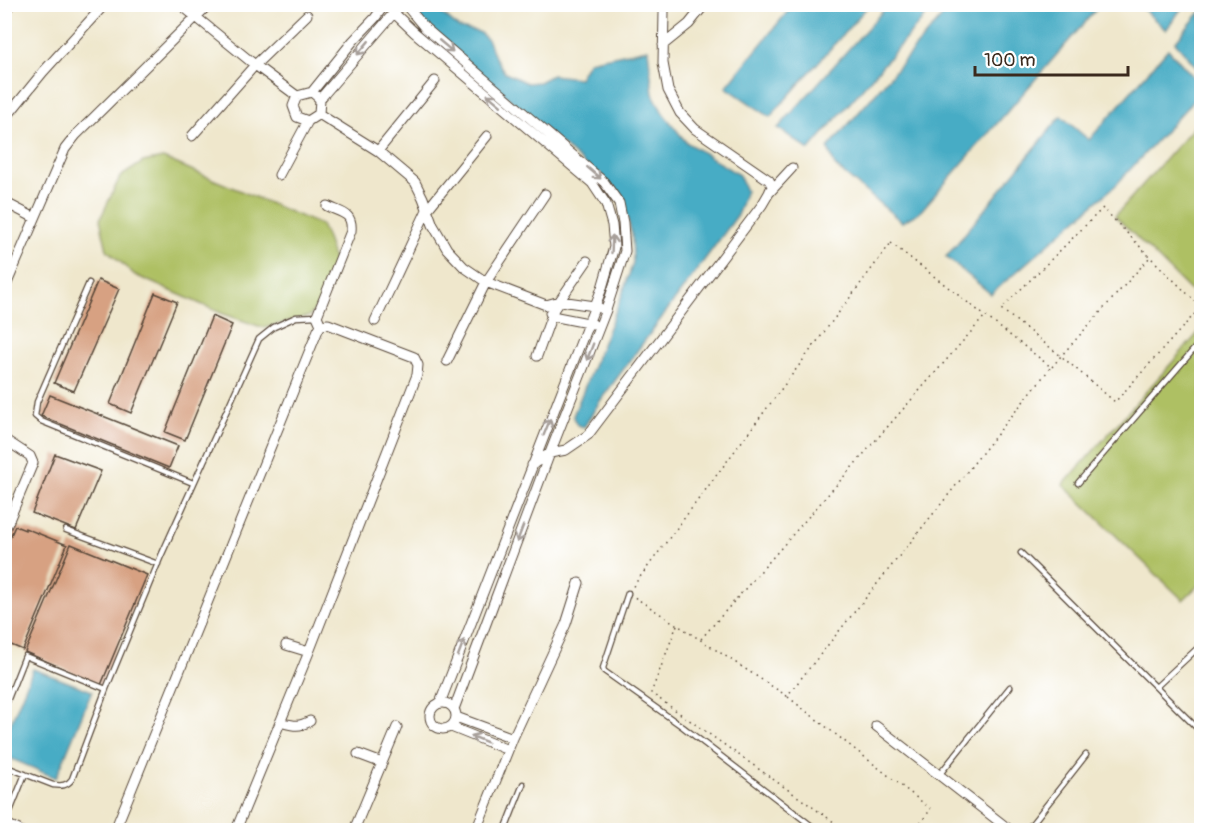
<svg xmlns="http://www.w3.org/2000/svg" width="1206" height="835" font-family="Pangolin,sans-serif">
<rect width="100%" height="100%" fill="#fff"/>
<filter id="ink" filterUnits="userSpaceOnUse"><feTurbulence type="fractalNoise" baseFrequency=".0167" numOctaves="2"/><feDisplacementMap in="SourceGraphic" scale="12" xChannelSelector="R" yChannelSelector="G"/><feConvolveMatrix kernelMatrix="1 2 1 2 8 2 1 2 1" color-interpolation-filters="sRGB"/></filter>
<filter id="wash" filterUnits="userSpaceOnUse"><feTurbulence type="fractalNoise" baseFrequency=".008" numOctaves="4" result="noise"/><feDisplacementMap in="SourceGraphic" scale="24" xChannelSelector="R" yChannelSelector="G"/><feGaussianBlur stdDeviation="1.35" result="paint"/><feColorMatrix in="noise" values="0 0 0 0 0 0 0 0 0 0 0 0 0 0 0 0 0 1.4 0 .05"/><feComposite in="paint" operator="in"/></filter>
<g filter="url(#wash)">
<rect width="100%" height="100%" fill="#efe7cc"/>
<path fill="#aec063" stroke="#747540" stroke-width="1.5" d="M1201 119 1202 297 1199 299 1115 216Z
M163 158 321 225C327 237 337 262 334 275 330 290 319 303 310 316L264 328 221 313 135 275 107 250 100 219 120 177 143 162Z
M1201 330V583L1183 600 1063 485Z"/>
<path fill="#46acc5" stroke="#406b72" stroke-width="1.5" d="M889 4 935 5 809 150 778 128Z
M411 5H436L437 9 459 28 479 32 487 39 496 59 505 73 527 83 539 82 552 75 579 78 589 61 648 49 653 94 663 113 686 142 739 175 746 191 737 216 600 401 584 427 577 425 573 416 622 295 633 263 632 235 624 206 606 183 423 24Z
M793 5H869L770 117 726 87Z
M952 5H1100L920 212 902 222 835 166 828 148Z
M1139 5H1184L1166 30Z
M1201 11V72L1175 42Z
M1168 49 1201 85V92L1116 185 991 294 946 257 1061 116 1089 140Z
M33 669 92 691 56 778 5 756V737Z"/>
<g id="blocks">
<path fill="#d7a182" d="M98 280 119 289 74 391 54 383Z
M155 293 177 302 131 413 110 404Z
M212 316 232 325 185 440 165 432Z
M50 395 178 446 169 468 41 416Z
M55 454 101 471 76 530 32 513Z
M15 526 25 530V528L67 545 23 650 4 642V551Z
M71 544 147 575 101 685 25 652Z"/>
</g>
</g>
<g filter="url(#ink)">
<use href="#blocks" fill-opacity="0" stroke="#564638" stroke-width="1.5"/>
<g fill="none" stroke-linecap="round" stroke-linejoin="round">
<g stroke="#564638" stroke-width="7">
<path id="lane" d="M89 283 37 402 35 416 41 421 193 483
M1078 483 1202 340
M66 530 158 564
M1021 553 1202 733
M628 593 603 668 604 671 683 727 817 830
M1156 687 1202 644
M4 709 25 656 106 689
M4 766 53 785C62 786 67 786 72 779L106 689 161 556 259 339 274 327 296 317 317 316
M939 775 1010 687
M5 824 25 774
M505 830 523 784
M1027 830 1086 755"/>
</g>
<g stroke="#564638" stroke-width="11">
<path id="street" d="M180 4 255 65 297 96
M388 4 393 12 414 32 592 183 606 204 612 225 614 247 602 288 440 703
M405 4 425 28 604 182 619 203 623 223 625 251 606 310 550 453 454 709
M661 4 664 12 663 63 668 90 680 113 695 129 769 180 772 186 769 193
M4 12 11 4
M663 45 689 24 705 4
M312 92 353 41 375 18 385 4
M312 92 320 99 319 114 308 121 297 117 293 106 297 96Z
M320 99 398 8
M319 114 378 151 415 182 423 198 433 225 447 249 464 267 486 282 546 305 560 301 595 306 600 308
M4 120 43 72 105 4
M192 136 255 65 307 15
M378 151 435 81
M279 175 308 121
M4 202 35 218
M4 290 65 149 76 135 209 4
M550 313 552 316 593 324
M375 321 427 210 487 136
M321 325 317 316 351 231C353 212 341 213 327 206
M537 356 554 309 587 261
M447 361 486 282 545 194
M4 439 30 456 33 463 4 532
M532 465 550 453 566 450 588 435 762 205 769 193 792 168
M286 645 309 652
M430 716a13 13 0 1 1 26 0a13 13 0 1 1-26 0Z
M456 717 513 738
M280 722C292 725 298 728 310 721
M876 726 1010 830
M451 727 508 750
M358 754 382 763
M4 823 19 830
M115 830 318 330 321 325 328 324 414 357 418 365 417 375 309 652 236 830
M354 830 397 727
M476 830 513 738 566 624 579 583"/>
</g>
<path stroke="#564638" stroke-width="1.5" stroke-dasharray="1.5 4.5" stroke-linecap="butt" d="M891 243 1051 367 787 696 628 593Z
M1052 367 1061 356 1150 257 1201 307 1115 402 1061 356 1001 309 1103 208 1150 257
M677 625 651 693 845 830
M701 639 985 316
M788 697 931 809 915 830"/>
<use href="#lane" stroke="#fff" stroke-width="4.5"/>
<use href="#street" stroke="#fff" stroke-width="9"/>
</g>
<defs><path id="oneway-shaft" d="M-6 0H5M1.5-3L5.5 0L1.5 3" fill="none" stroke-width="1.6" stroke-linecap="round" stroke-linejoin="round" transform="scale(1.5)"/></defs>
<g stroke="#a79f9a">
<use href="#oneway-shaft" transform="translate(446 46) rotate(40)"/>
<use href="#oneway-shaft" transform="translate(363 48) rotate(130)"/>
<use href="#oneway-shaft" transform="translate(494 100) rotate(-140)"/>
<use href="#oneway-shaft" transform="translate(594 173) rotate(41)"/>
<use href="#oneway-shaft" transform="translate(612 244) rotate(-87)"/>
<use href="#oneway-shaft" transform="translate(590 352) rotate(111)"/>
<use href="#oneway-shaft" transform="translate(547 427) rotate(-68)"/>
<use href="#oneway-shaft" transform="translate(520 534) rotate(111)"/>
<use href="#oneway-shaft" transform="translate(461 648) rotate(-69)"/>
<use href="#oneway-shaft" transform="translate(479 739) rotate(-158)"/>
</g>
</g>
<rect width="1206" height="835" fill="none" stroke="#fff" stroke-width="24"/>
<path d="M975 66v9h153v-9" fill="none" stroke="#3b2a1e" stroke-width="3"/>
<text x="984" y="66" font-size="18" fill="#3b2a1e" stroke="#ffffff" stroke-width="4.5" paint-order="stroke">100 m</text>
</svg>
